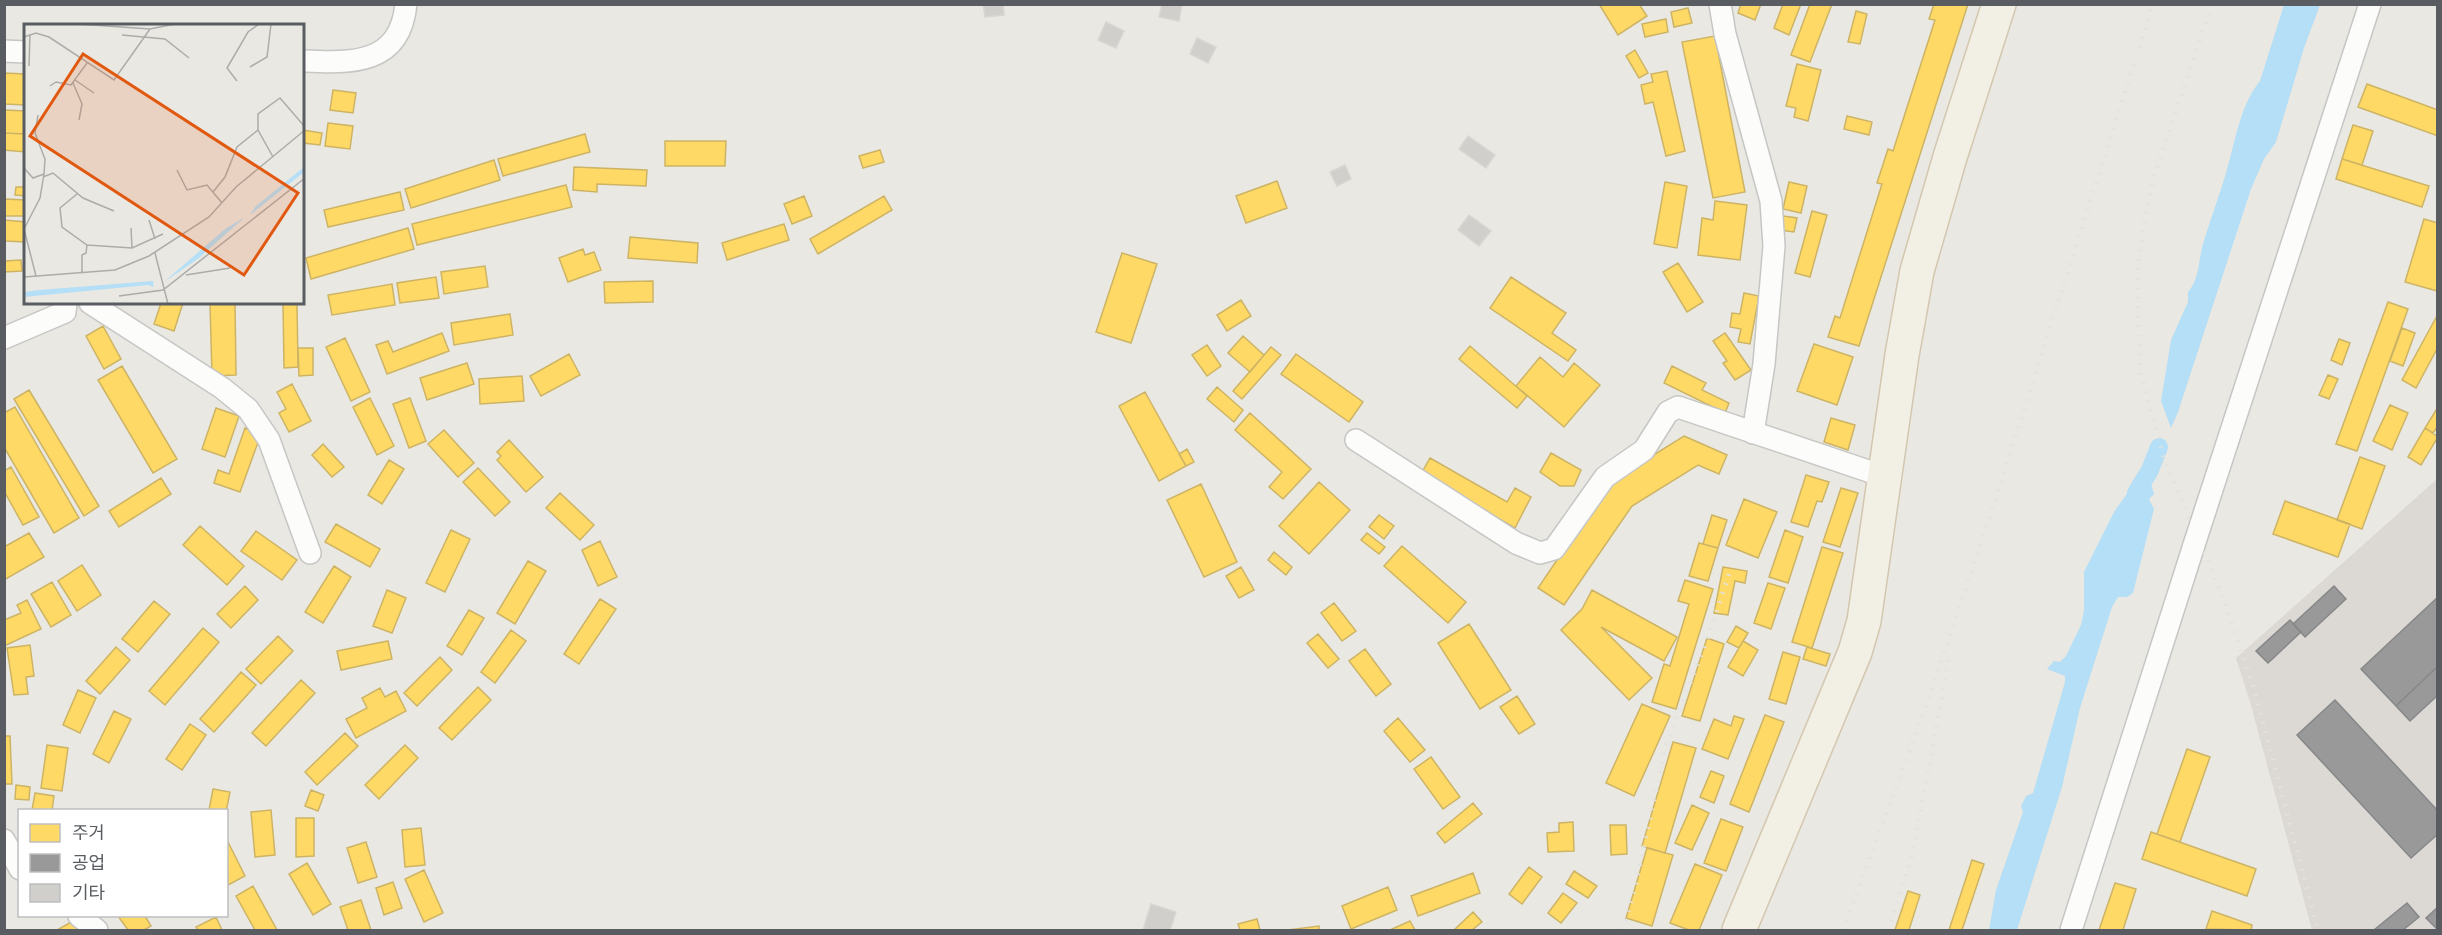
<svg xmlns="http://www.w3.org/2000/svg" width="2442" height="935" font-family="'Asap Condensed','Noto Sans KR',sans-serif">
<rect width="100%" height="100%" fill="#eae8e2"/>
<path fill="#dcd9d5" d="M2437 479V930H2312L2250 702 2236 658Z"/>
<path fill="#b4dff6" d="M2284 5H2320L2304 48 2276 142 2264 159 2251 189 2178 412 2171 428 2161 401 2171 340 2188 302V292C2200 278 2198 261 2203 244 2210 220 2219 197 2226 173 2235 143 2240 105 2260 81Z
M2146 467 2154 494 2149 499 2154 509 2133 593 2127 597H2118L2112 607 2080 708 2062 787 2017 930H1989L1996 890 2023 812 2021 806 2026 796 2033 793 2065 682V676L2047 669 2054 661 2060 662 2066 656 2081 625 2084 611V572L2114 512Z"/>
<path fill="#ffd966" stroke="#cdb465" stroke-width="1.5" d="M1599 4H1639L1647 16 1618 35Z
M1741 4H1761L1755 20 1738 13Z
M1783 4H1801L1789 35 1774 28Z
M1810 4H1832L1810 62 1791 55Z
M1934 4H1968L1859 346 1828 337 1835 316 1840 318 1882 184 1877 183 1888 149 1893 151 1935 20 1929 19Z
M1688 8 1692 23 1674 27 1671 12Z
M1856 11 1867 14 1860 44 1848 42Z
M1666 19 1668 32 1645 37 1642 24Z
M1715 36 1745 192 1713 198 1682 42Z
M1635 50 1648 73 1639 78 1626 56Z
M1797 64 1821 70 1808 121 1794 117 1796 108 1786 106Z
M1667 71 1685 151 1666 156 1653 102 1645 104 1641 85 1653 82 1651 74Z
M4 73 26 74V105L4 104Z
M2367 84 2438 110V136L2358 107Z
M333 90 356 93 353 113 330 110Z
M4 110 26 111V134L4 133Z
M1847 116 1872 122 1869 135 1844 129Z
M328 123 353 126 350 149 325 146Z
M2353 125 2373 131 2362 165 2342 159Z
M303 130 322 133 320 145 303 143Z
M4 133 26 134V152L4 150Z
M585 134 590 152 503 176 498 159Z
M665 141H726L725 166H665Z
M880 150 884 162 863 168 859 156Z
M2342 159 2429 186 2422 207 2336 179Z
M494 160 500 180 411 208 405 189Z
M574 167 647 170 646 186 597 184V192L573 190Z
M1277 181 1287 208 1246 223 1236 196Z
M1665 182 1687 186 1677 248 1654 244Z
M1789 182 1807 186 1801 213 1783 209Z
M566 185 572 207 417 245 412 224Z
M16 187H26V196L15 195Z
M400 192 404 210 328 227 324 210Z
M804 196 812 216 792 224 784 204Z
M884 196 892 210 818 254 810 239Z
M4 199 26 200V216H4Z
M1715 201 1747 205 1740 260 1698 255 1702 218 1713 220Z
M1812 211 1827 215 1810 277 1795 273Z
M1783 216 1797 218 1794 232 1780 230Z
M2424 219 2438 223 2437 291 2405 282Z
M4 220 26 222V242L5 241Z
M784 224 789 240 727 260 722 243Z
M408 228 414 249 311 279 306 258Z
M630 237 698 243 697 263 628 258Z
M583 249 585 255 594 252 601 270 568 282 559 258Z
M1122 253 1157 264 1131 343 1096 332Z
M21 260 22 271 4 272V261Z
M1678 263 1703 302 1687 312 1663 272Z
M485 266 488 287 444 294 441 272Z
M436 277 439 298 400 303 397 283Z
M1511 277 1566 313 1552 333 1576 350 1568 361 1490 308Z
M653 281V302L605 303 604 282Z
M392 284 395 305 332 315 328 295Z
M1744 293 1759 296 1750 344 1738 342 1741 329 1730 327 1732 313 1740 314Z
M1241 300 1251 316 1227 331 1217 315Z
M2388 302 2408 309 2357 451 2336 444Z
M161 303H183L174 331 154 324Z
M210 303H235L236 375 212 376Z
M283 303H297L298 367 284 368Z
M510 314 513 335 454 345 451 323Z
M2438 314V347L2416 388 2402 380Z
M103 326 121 359 104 369 86 336Z
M2402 328 2415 333 2403 366 2390 361Z
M442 333 449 351 387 374 376 345 388 341 393 352Z
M1725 333 1751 370 1735 380 1723 363 1727 361 1713 341Z
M1243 336 1264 355 1250 372 1228 353Z
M345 338 370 392 351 401 326 347Z
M2339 339 2350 343 2342 365 2331 360Z
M1814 344 1853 357 1837 405 1797 391Z
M1207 345 1221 366 1207 376 1192 355Z
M1470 346 1527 396 1517 408 1459 359Z
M1271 347 1281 355 1242 399 1233 391Z
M298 348H313V375L299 376Z
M569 354 580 375 541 396 530 376Z
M1296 354 1363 402 1349 422 1281 374Z
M1540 357 1563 377 1574 363 1600 385 1564 427 1516 386Z
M467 363 474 384 427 400 420 378Z
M122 366 177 459 153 473 98 380Z
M1672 366 1706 383 1702 390 1729 403 1725 413 1664 383Z
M2328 375 2338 379 2329 399 2319 395Z
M522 376 524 401 480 404 479 379Z
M292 384 311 421 289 432 279 413 286 409 277 392Z
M1217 387 1243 410 1234 422 1207 399Z
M29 390 99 506 84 516 14 399Z
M1145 392 1186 466 1159 481 1119 406Z
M370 398 394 446 377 455 353 407Z
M410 398 426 441 409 448 393 404Z
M2390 405 2408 413 2392 450 2373 441Z
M15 407 79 518 54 533 4 447V413Z
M2438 407V426L2433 433 2425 428Z
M216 408 239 416 225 457 202 449Z
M1250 413 1311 469 1283 499 1269 487 1282 472 1235 430Z
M1831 418 1855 425 1848 450 1824 442Z
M245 428 261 434 240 492 214 483 218 470 229 474Z
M2425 428 2438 437 2421 465 2408 457Z
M444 430 474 463 458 477 428 444Z
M1684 436 1727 455 1719 474 1698 465 1632 506 1564 605 1538 588 1610 482Z
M509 440 543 477 526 492 497 460 501 456 497 452Z
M323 444 344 467 332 477 312 455Z
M1187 449 1194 462 1186 466 1179 454Z
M1551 453 1581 470 1574 486H1560L1540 472Z
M2360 457 2385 466 2362 529 2337 520Z
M1430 458 1507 502 1515 488 1531 497 1515 528 1421 474Z
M389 460 404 469 382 504 368 495Z
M11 467 39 517 23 525 4 491V471Z
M478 468 510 502 495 516 463 482Z
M1806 475 1829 482 1822 502 1817 501 1808 527 1791 522Z
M161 478 171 494 119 527 109 511Z
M1319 482 1350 510 1309 554 1279 526Z
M1201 484 1237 562 1204 577 1167 500Z
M1841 488 1858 493 1840 547 1823 542Z
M560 493 594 525 580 540 546 508Z
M1744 499 1777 512 1758 558 1726 545Z
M2285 501 2350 524 2338 557 2273 534Z
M1379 515 1394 526 1384 539 1369 527Z
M1712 515 1727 520 1718 548 1703 544Z
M336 524 380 549 370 567 325 542Z
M200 526 244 566 227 585 183 545Z
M451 530 470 539 445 592 426 583Z
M1785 530 1803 537 1788 583 1769 577Z
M256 531 297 560 282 580 241 551Z
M29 533 44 557 4 580V547Z
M1367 533 1385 547 1379 554 1361 540Z
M600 541 617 577 598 586 582 550Z
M1699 543 1718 548 1708 581 1689 576Z
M1402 546 1466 602 1448 623 1384 566Z
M1822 547 1843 553 1812 648 1792 642Z
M1274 552 1292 567 1286 575 1268 560Z
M528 561 546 571 515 624 497 613Z
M82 565 101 595 77 611 58 581Z
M334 566 351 577 323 623 305 612Z
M1241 567 1254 590 1239 598 1226 576Z
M1723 567 1747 571 1745 583 1735 581 1728 615 1714 613Z
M1685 580 1713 589 1676 709 1652 702 1664 664 1670 666 1689 604 1678 601Z
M52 582 71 615 51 627 31 594Z
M1768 583 1785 588 1771 629 1754 623Z
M245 586 258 600 231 628 217 614Z
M387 590 406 598 392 633 373 626Z
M1592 590 1677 637 1664 661 1601 627 1652 678 1629 700 1561 630 1582 609Z
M600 599 616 609 579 664 564 654Z
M27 600 41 629 4 646V620L21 613 17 605Z
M154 601 170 614 138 652 122 639Z
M1334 603 1356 631 1342 641 1321 613Z
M469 610 484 618 462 655 447 646Z
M1469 624 1511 690 1480 709 1438 643Z
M1736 626 1748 633 1739 648 1727 642Z
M203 628 219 642 165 705 149 691Z
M511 630 526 641 495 683 481 672Z
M1318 634 1339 659 1328 668 1307 643Z
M278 636 293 651 261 684 246 669Z
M1707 638 1724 644 1700 721 1682 716Z
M388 641 392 659 341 670 337 651Z
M1743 641 1758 650 1743 676 1728 667Z
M30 645 34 676 26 677 28 694 14 695 7 648Z
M116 647 130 660 100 694 86 681Z
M1807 647 1830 654 1826 666 1803 659Z
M1365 649 1391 684 1376 696 1349 661Z
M1783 652 1800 657 1786 704 1769 699Z
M440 657 452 670 417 706 404 693Z
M241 672 256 685 214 732 200 719Z
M301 680 315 693 266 746 252 733Z
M478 687 491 700 452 740 439 728Z
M380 688 385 697 396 691 406 711 356 738 346 719 367 708 362 698Z
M78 690 96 698 80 733 63 725Z
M1517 696 1535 724 1519 734 1500 707Z
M1642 704 1670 716 1634 796 1606 783Z
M114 711 131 719 109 763 93 754Z
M1765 715 1784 722 1749 812 1730 804Z
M1734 716 1744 719 1728 759 1702 749 1714 719 1731 726Z
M1398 718 1425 750 1410 762 1384 731Z
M190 724 206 735 182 770 166 759Z
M345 733 358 746 317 785 305 772Z
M4 736H10L12 784H4Z
M1673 742 1696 748 1665 853 1642 846Z
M47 745 68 748 62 791 41 788Z
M405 745 418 758 379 799 365 785Z
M2187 749 2210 757 2180 842 2157 834Z
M1431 757 1460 797 1443 809 1414 769Z
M1711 771 1724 776 1714 803 1700 797Z
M16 785 30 787 29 800 15 799Z
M213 789 230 792 226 812 209 810Z
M311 790 324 795 318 811 305 806Z
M35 793 54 796 52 810H32Z
M1473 803 1482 814 1445 843 1437 833Z
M1692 805 1709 813 1692 850 1675 843Z
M271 810 275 855 255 857 251 812Z
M296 818H314V856L296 857Z
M1721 819 1743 827 1726 871 1704 863Z
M1573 822 1574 851 1548 852 1547 833 1559 832V823Z
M1610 825H1626L1627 854 1611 855Z
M421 828 425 865 405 867 402 830Z
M2151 832 2256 869 2247 896 2142 859Z
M228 842 245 876 228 885 226 843Z
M366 842 377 877 358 883 347 848Z
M1647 848 1673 855 1652 926 1626 918Z
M1972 860 1984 864 1962 930H1949Z
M307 863 331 904 313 915 289 874Z
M1695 864 1722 875 1699 930H1689L1670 923Z
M1529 867 1542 877 1522 904 1509 894Z
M424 870 443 913 424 922 405 879Z
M1574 871 1597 886 1588 898 1566 884Z
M1473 873 1480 893 1418 916 1411 896Z
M393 882 402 908 384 915 376 888Z
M2115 883 2136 889 2123 930H2099Z
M253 886 277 930H255L236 896Z
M1388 887 1397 910 1351 929 1342 906Z
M1908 891 1920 895 1909 930H1895Z
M1563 893 1577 903 1561 923 1548 913Z
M361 900 371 930H348L340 907Z
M2212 911 2252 925 2251 930 2206 929Z
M1473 912 1482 922 1472 930H1454Z
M118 916H145L151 926 144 930H128Z
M216 917 222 930H198L196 927Z
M1257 919 1260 930H1240L1238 924Z
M73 921 79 930H57Z
M1410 921 1415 930H1390Z
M1319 926V930H1288Z"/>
<path fill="#999" stroke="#868788" stroke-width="1.5" d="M2334 586 2346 599 2305 637 2293 624Z
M2438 597V666L2396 706 2361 669Z
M2290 620 2301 632 2268 663 2256 651Z
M2438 666V695L2410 721 2396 706Z
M2335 700 2438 811V834L2411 858 2297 735Z
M2407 903 2419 917 2403 930H2374Z
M2438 907V930L2426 918Z"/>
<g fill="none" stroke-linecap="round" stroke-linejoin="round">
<path stroke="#b4dff6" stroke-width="18" d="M2136 493 2150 470 2159 447"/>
</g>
<path fill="#d1cfcc" stroke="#d9d6d2" stroke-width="1.5" d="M983 4H1003L1004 15 985 17Z
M1162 4H1182L1179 21 1159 17Z
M1106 22 1124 31 1116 48 1098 40Z
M1197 38 1216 47 1208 63 1190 54Z
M1468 136 1495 155 1486 168 1459 149Z
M1345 165 1351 179 1337 186 1330 172Z
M1469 215 1491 231 1479 246 1458 230Z
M1151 904 1176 912 1170 930H1143Z"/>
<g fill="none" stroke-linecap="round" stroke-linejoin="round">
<g stroke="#c6c6c5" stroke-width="24">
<path id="street" d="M1720 4 1725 34 1771 201 1774 246 1764 364 1753 433
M4 51 26 52
M303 61C350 63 400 66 406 4
M90 303 222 388 248 409 269 440 310 553
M4 338 65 312 66 303
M1356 440 1516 543 1540 553 1554 549 1605 477 1644 450 1668 412 1678 407 1886 477
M2205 511 2370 4
M4 840 20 869
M79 916 97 930
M2071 930 2194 545"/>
</g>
<g stroke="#d3c7af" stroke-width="36">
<path id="primary" d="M1739 930 1855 652 1864 621 1902 355 1917 271 1950 157 1999 4"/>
</g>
<use href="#street" stroke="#fcfcfb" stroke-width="21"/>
<use href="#primary" stroke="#f2efe5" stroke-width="33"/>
<path stroke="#e2e2e1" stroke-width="4.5" stroke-dasharray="1.5 8" stroke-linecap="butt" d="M2212 4 2153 179 2144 224 2138 266V319L2141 373 2164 459 2222 594 2255 692 2318 930
M1623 930 1635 888 1666 745 1707 640 1730 571
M1843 930 1929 698 1995 501 2153 4
M1888 930 1911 861 1949 659"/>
<g stroke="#c6c6c5" stroke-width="24" stroke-linecap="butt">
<path id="street-bridge" d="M2194 545 2205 511"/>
</g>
<use href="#street-bridge" stroke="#fcfcfb" stroke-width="21"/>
</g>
<g transform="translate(24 24)">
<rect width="280" height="280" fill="#eae8e2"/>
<path d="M280 143 279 149 226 191 231 183ZM221 193 175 234 140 258 201 205ZM129 257 130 263 124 261 0 273V268L15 266Z" fill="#b4dff6"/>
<path fill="none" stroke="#acacab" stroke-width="1.5" d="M54 0 126 5 151 0M98 11 141 15 165 34M0 13 12 9 25 13 90 56 126 5M5 42 6 10M226 43 243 33 247 0M51 56 70 69M213 57 203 44 224 8 235 0M49 59 58 80 55 96M26 62 32 58 47 61 63 39M249 133 234 106V90L256 74 281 103M0 144 9 154 20 150M153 146 163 166 183 161 198 179M19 153 29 149 59 174 90 187M189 168 201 153 213 123 234 106M53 170 36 184 38 203 63 221 108 224 139 210M125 196 131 215M107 204 108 224M131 229 144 280M58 248V231L62 229 63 221M162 251 206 244M12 252 0 205 16 174 20 150 21 135 11 109 14 91M0 253 91 246 125 232 185 193 212 163 281 106M95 272 139 266 281 154"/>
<path fill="#e15910" fill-opacity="0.15" stroke="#e15910" stroke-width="3" d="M59 30 274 169 220 251 6 112Z"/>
<rect width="280" height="280" fill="none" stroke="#595d62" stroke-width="3"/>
</g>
<rect width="2442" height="935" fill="none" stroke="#595d62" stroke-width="12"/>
<rect x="18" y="809" width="210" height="108" fill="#ffffff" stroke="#bdbec0" stroke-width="1.5"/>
<rect x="30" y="824" width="30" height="18" fill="#ffd966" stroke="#bdbec0" stroke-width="1.5"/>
<text x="72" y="839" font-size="18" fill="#595d62">주거</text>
<rect x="30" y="854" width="30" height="18" fill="#999999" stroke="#bdbec0" stroke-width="1.5"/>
<text x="72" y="869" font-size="18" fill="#595d62">공업</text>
<rect x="30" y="884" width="30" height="18" fill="#d1cfcc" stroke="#bdbec0" stroke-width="1.5"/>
<text x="72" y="899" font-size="18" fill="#595d62">기타</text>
</svg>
